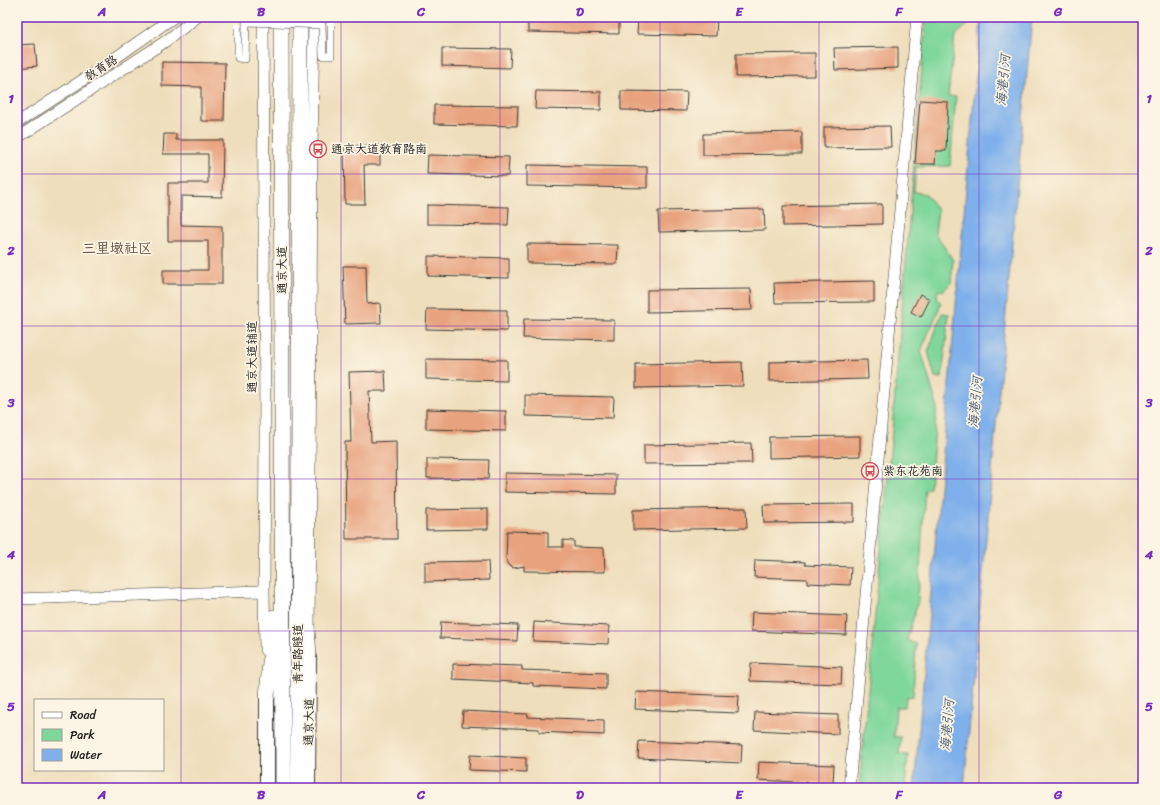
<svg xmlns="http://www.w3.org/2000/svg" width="1160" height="805" font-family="Sriracha,'LXGW WenKai TC',sans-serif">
<rect width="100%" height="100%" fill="#fcf5e5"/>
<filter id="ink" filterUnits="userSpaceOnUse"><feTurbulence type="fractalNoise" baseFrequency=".025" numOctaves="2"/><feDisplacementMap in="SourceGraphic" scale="8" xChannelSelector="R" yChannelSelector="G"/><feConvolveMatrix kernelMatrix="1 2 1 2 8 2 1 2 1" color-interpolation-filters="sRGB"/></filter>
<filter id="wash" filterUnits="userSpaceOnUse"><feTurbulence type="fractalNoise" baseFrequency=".012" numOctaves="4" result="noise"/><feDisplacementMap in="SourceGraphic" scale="16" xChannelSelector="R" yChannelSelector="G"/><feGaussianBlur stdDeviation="0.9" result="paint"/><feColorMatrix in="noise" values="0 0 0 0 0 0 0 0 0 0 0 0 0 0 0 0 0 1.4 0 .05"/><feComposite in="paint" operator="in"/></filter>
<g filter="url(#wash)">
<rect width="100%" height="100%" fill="#efdebc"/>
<path fill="#80d79b" stroke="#4e7a5c" d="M926 17H972V20L955 36 948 96 956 97 950 166 916 167 914 192 926 194 938 211 935 233 953 260 951 283 943 291 938 290 937 297 941 304 921 351 937 406 930 488 925 489 918 601 907 640 916 644 913 696 906 697 905 707H896L894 737H901L899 754 908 755 905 788H859L892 430Z
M942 313 949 314 942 378 935 377 928 352Z"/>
<path fill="#7fb0eb" stroke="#4e6684" d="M981 17H1032L964 788H914Z"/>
<g id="blocks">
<path fill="#e8a27e" d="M528 17H619V34L528 32Z
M638 17H717L716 36 637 34Z
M35 44 37 66 17 68V45Z
M898 47V68L835 70 834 48Z
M442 48 511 49 510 68 442 66Z
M815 53V76L736 77V54Z
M162 62 225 63 224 121H201V87L162 86Z
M536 91 601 92V110L535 109Z
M621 91 687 92 686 111 621 110Z
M920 100 948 102 946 151H936L935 164H915Z
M434 105 518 106 517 126 434 124Z
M890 126 891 147 824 148V127Z
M802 132V154L703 155V134Z
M164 134H176V140H223L222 197 181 196V225L222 226V284H163V270H208V241H168V183H208V154H163Z
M380 145V165H364L365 204H345L344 146Z
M428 155 509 157 508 176 427 174Z
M527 165 647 167V188L527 186Z
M882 204V224L783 226V206Z
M427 205 509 207 508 225 427 224Z
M764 209 765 230 659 232 658 211Z
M527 244 618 245 617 264 527 263Z
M428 256 509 258V278L428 276Z
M343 266H366L367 304 380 303 381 323 345 324Z
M874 281V302L775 303 774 283Z
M751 289 752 310 647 312V290Z
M920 294 930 299 921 317 911 312Z
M427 309 507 310V331L426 329Z
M524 319 614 320V340L523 338Z
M426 359 507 360V381L426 379Z
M867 360 868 379 769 381V362Z
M742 362 743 386 636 388V364Z
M385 371 386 391H369L371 442 396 441 397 539H346L345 442H351L349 372Z
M525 395 614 397 613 418 525 416Z
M426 409 506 411V431L426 429Z
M860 436V456L769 458V437Z
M751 443 752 463 644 464V445Z
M427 459 489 460 488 479 427 478Z
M505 473 616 475V494L505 492Z
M854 504V522L764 523 763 505Z
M746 508 747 528 633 530V510Z
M488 509V529L426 530V510Z
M507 531 548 532V547H563V540L574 541V547L604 548 605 572 524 571V566L514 568 509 566 507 563 506 558Z
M755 560 805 562V565L851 567 850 585 807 583V579L754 577Z
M488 561 489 580 425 582V562Z
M752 612 847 616 846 635 751 631Z
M441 622 518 625 517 641 440 638Z
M534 622 609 626 608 644 533 641Z
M751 663 842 667 841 684 750 681Z
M453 664 522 666V670L606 673V689L533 686V683L453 679Z
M636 692 739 696 738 713 635 709Z
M463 711 528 714V717L604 720V735L539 732V729L462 726Z
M755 712 838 715V734L754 730Z
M639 741 742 745 741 763 638 758Z
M470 755 526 758V772L469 770Z
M759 762 834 765 833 784 758 780Z"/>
</g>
</g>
<g filter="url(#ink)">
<use href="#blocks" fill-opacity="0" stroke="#3c3934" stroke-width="1"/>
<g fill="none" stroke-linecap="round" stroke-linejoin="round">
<g stroke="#3c3934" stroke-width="12">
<path id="tertiary" d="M263 17 265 432 264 591 265 650
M17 123 98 70 174 17
M17 138 166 41 197 17
M17 599 264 591
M309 637 312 152 314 17
M849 788 917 17"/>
</g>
<g stroke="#3c3934" stroke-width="16">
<path id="primary" d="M267 788V697
M308 788 309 655"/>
</g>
<g stroke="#3c3934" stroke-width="16">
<path id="trunk" d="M281 17 283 788
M307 629 309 655
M267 697 274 617
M298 788 300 17"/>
</g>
<use href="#tertiary" stroke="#fff" stroke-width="11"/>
<use href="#primary" stroke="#fff" stroke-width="14"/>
<use href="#trunk" stroke="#fff" stroke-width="15"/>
<g stroke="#3c3934" stroke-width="8" stroke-linecap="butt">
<path id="pedestrian-bridge" d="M238 27V58L245 59 246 22 322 25 323 56H331V25"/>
</g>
<use href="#pedestrian-bridge" stroke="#fff" stroke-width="7"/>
</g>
</g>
<path fill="none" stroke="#7b2cbf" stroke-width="1" stroke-opacity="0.55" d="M181 17V788M341 17V788M500 17V788M660 17V788M819 17V788M979 17V788M17 174H1143M17 326H1143M17 479H1143M17 631H1143"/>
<defs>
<g id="bus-ring" transform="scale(0.9)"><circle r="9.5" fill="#fcf5e5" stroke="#d1495b" stroke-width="1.5"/><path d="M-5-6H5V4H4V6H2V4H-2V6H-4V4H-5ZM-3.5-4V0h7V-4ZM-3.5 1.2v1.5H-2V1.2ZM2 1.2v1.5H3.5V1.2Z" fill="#d1495b"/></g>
</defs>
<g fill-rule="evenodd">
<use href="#bus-ring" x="318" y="149"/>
<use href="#bus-ring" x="870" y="471"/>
</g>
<g text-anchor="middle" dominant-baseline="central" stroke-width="3.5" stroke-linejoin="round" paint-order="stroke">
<g font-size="12" fill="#1c1c1c" stroke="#fcf5e5">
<text transform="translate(101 68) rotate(-33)">教育路</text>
<text transform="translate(282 270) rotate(-90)">通京大道</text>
<text transform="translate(252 357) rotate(-90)">通京大道辅道</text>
<text transform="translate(298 654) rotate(-90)">青年路隧道</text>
<text transform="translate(309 722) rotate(-89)">通京大道</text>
</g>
<g font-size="12" fill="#1c1c1c" stroke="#fcf5e5" text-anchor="start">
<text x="331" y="149">通京大道教育路南</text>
<text x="883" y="471">紫东花苑南</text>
</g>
<g font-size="13" font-style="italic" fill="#44576f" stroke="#fcf5e5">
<text transform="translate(1003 80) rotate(-85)">海港引河</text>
<text transform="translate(975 402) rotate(-85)">海港引河</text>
<text transform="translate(947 725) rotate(-85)">海港引河</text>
</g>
<g font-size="14" fill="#634b3e" stroke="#fcf5e5">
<text x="117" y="248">三里墩社区</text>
</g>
</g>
<rect width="1160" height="805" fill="none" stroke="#fcf5e5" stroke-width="44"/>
<rect x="34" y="699" width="130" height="72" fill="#fcf5e5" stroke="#a29e95"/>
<rect x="42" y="712" width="20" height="6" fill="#ffffff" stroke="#a29e95"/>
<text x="70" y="719" font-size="12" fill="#1c1c1c">Road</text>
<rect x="42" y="729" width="20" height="12" fill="#80d79b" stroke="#a29e95"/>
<text x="70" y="739" font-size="12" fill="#1c1c1c">Park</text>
<rect x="42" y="749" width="20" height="12" fill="#7fb0eb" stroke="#a29e95"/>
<text x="70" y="759" font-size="12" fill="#1c1c1c">Water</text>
<rect x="22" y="22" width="1116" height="761" fill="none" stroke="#7b2cbf" stroke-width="1.5"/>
<g font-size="13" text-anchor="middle" font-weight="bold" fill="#7b2cbf">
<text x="102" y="16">A</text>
<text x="261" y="16">B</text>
<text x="421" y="16">C</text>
<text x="580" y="16">D</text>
<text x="739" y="16">E</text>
<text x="899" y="16">F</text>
<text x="1058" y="16">G</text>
<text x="11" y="103">1</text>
<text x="1149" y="103">1</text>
<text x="11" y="255">2</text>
<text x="1149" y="255">2</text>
<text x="11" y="407">3</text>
<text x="1149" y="407">3</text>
<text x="11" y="559">4</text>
<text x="1149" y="559">4</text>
<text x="11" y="711">5</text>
<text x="1149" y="711">5</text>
<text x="102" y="799">A</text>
<text x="261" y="799">B</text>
<text x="421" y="799">C</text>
<text x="580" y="799">D</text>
<text x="739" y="799">E</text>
<text x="899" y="799">F</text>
<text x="1058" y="799">G</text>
</g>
</svg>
